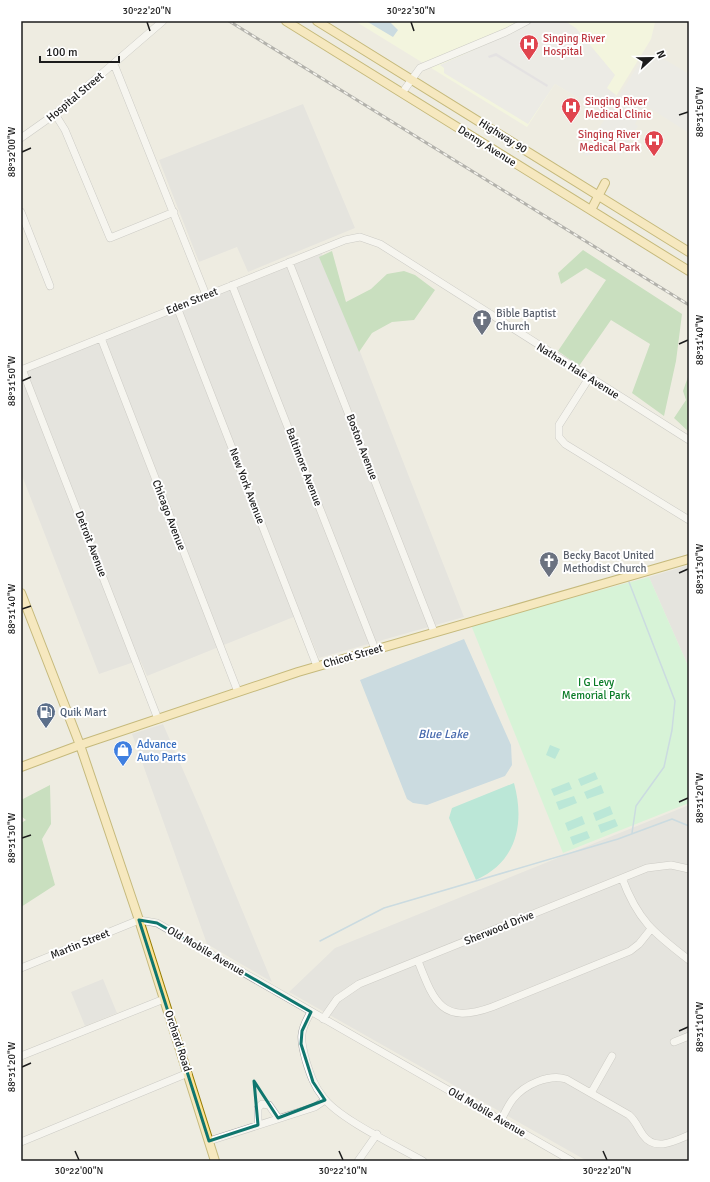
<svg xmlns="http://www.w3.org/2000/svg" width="710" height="1182" font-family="Signika,sans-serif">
<rect width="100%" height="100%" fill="#eeece1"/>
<path fill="#dad9d9" d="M303 104 355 228 248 272 237 247 199 262 159 160Z
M321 252 464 617 319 658 301 614 147 676 140 660 99 674 21 473V374Z
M689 565V668L649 577Z
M163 724 201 811 272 982 207 944 132 734Z
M689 805V1161H587L289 992 335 948Z
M103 979 117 1013 85 1026 71 992Z"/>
<path fill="#f9ffd9" d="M355 21H657L655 22 651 39 605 114 555 84 527 127Z"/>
<path fill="#9bce94" d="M583 250 682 314 676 361 664 416 632 393 650 344 611 320 579 366 558 351 606 280 586 268 561 284 558 273Z
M332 251 346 302 371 289 387 274 404 271 415 275 435 290 414 320 392 322 372 333 359 352 319 257Z
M689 374V432L674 418 686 400 683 391Z
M50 785 51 824 42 839 55 885 21 907V823L26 820 21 816V800Z"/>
<path fill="#bbfacb" d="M649 577 689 668V803L563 853 471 625Z"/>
<path fill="#7ce0ca" d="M550 745 560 749 555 759 546 755Z
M595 772 598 779 581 786 578 779Z
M569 782 572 789 554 796 551 789Z
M514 783C525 823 517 862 476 880L449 818 452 808Z
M601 785 604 793 587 799 584 792Z
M574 796 577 803 559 810 556 802Z
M610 806 613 814 596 821 593 813Z
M582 816 585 824 568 831 565 823Z
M615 819 618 826 601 833 598 825Z
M587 831 590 838 573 845 570 837Z"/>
<path fill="#e8e8e8" d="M533 21H565L576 28 615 75 607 88 616 95 605 114 555 84 528 124 444 73V68L440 65 514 32Z
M654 53 689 74V133L645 105 635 124 638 126 620 156 608 148 600 154 597 152 587 156 583 154 645 54 651 58Z"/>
<path fill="#d8d5e3" d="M496 53 548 85 547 87 496 56 489 58 488 56Z"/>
<path fill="#9fc5dd" d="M366 21H389L398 30 393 37Z
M464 639 511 745 512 765 505 776 427 805 413 803 407 799 360 680Z"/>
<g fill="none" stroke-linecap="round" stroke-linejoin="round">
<path stroke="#9fc5dd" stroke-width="1.5" d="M629 582 675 701 672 730 664 767 636 806 632 833
M320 941 384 908 618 839 672 819 689 826"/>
<g stroke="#a3a3a3" stroke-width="8">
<path id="minor" d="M114 64 206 295
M402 93 420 68 506 32 527 21
M55 114 65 130 110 238 174 212
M21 138 55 114 163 21
M21 212 50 286
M289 262 434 632
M232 285 375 649
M177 307 317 666
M101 338 238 692
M22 369 158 719
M21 370 345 240 360 237 380 244 689 440
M589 378 559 425V437L565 444 689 520
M622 878C638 921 654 933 689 960
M418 961C434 1002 442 1025 492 1007L630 951 639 944 651 929
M21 968 139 920 157 923 572 1161
M311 1012C299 1032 300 1039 306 1061 310 1074 314 1086 323 1097 339 1119 397 1146 423 1161
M323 1019 337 999 359 984 647 868 671 865 689 869
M674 1042 689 1036
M21 1056 164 999
M591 1093 612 1056
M501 1120C505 1113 508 1105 513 1099 525 1084 549 1074 566 1079L629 1115C636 1121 638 1128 643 1135 655 1152 675 1141 689 1135
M258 1125V1108L262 1104 269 1105 278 1118
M209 1141 315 1107 325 1100
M21 1142 188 1073
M358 1161 377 1134"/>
</g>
<g stroke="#947b00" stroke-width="10">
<path id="major" d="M286 21 689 271
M317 21 689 252
M591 210 605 183
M21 593 80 745 139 920 215 1161
M21 767 80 745 298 672 689 559"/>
</g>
<use href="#minor" stroke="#fff" stroke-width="7"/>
<use href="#major" stroke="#fee395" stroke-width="8"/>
<g stroke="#6a6a6a" stroke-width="3">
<path id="rail" d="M229 21 689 305"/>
</g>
<use href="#rail" stroke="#fff" stroke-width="1.5" stroke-dasharray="4.5" stroke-linecap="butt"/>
</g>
<path d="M0 0H710V1182H0ZM139 920 157 923 311 1012 302 1031 301 1044 313 1082 325 1100 278 1118 254 1081 258 1125 209 1141Z" fill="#eeece1" fill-opacity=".55" fill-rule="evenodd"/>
<path fill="none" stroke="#0f766e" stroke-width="3" stroke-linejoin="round" d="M139 920 157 923 311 1012 302 1031 301 1044 313 1082 325 1100 278 1118 254 1081 258 1125 209 1141Z"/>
<path fill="none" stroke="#1c1c1c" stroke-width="1.5" d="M147 22 150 31M411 22 414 31M679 115 688 112M22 152 31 148M679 344 688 340M22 381 31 377M679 573 688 569M22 609 31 606M679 802 688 798M22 838 31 835M679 1031 688 1027M22 1067 31 1063M75 1151 79 1160M339 1151 343 1160M603 1151 607 1160"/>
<defs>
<g id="hospital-pin" transform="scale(1)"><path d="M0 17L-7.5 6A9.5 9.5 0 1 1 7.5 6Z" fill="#e0444e" stroke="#fff"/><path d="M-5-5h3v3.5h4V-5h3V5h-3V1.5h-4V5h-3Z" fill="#fff"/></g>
<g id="church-pin" transform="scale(1)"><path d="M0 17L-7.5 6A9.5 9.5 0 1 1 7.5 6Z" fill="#6b7280" stroke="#fff"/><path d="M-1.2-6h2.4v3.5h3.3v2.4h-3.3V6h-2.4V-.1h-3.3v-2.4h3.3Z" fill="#fff"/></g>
<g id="fuel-pin" transform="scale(1)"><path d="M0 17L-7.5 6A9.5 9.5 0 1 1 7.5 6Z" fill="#5c6f8a" stroke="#fff"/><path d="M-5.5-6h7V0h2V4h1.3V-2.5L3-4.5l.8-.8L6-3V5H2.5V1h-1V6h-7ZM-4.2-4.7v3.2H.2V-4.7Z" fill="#fff"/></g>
<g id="shop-pin" transform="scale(1)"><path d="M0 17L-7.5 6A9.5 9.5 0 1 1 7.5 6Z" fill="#3f7fe0" stroke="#fff"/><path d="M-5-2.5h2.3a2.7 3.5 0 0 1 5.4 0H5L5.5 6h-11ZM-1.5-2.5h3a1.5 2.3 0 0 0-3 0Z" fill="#fff"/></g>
</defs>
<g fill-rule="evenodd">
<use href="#hospital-pin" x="529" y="44"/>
<use href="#hospital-pin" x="571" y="107"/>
<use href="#hospital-pin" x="654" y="140"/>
<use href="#church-pin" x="482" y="319"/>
<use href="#church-pin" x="549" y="561"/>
<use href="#fuel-pin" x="46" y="712"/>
<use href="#shop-pin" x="123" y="750"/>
</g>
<g text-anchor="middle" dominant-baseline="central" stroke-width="4" stroke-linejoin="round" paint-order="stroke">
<g font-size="11" fill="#be3a42" stroke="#fff" text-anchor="start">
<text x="543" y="38">Singing River<tspan x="543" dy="13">Hospital</tspan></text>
<text x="585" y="101">Singing River<tspan x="585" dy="13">Medical Clinic</tspan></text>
<text x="640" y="134" text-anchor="end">Singing River<tspan x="640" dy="13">Medical Park</tspan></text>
</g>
<g font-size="11" fill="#1c1c1c" stroke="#fff">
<text transform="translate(75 97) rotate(-40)">Hospital Street</text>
<text transform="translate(503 136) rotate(32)">Highway 90</text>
<text transform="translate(487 146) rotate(32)">Denny Avenue</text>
<text transform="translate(192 301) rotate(-22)">Eden Street</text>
<text transform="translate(578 371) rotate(32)">Nathan Hale Avenue</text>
<text transform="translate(362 447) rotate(69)">Boston Avenue</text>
<text transform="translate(304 467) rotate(69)">Baltimore Avenue</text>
<text transform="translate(247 486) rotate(69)">New York Avenue</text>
<text transform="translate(169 515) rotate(69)">Chicago Avenue</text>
<text transform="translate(91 544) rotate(69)">Detroit Avenue</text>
<text transform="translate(353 656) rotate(-16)">Chicot Street</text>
<text transform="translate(499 928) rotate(-22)">Sherwood Drive</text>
<text transform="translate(80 944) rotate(-22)">Martin Street</text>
<text transform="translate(206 951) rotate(30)">Old Mobile Avenue</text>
<text transform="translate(178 1041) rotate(72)">Orchard Road</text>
<text transform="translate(487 1112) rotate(30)">Old Mobile Avenue</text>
</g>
<g font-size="11" fill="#5b616d" stroke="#fff" text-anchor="start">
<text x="496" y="313">Bible Baptist<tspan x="496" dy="13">Church</tspan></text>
<text x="563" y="555">Becky Bacot United<tspan x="563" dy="13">Methodist Church</tspan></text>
</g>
<g font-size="11" fill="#087b25" stroke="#fff">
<text x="596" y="682">I G Levy<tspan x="596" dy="13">Memorial Park</tspan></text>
</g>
<g font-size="11" fill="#4e5e75" stroke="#fff" text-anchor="start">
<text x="60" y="712">Quik Mart</text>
</g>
<g font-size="11" fill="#366cbe" stroke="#fff" text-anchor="start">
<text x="137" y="744">Advance<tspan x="137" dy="13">Auto Parts</tspan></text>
</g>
<g font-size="12" font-style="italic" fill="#4668ad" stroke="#fff">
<text x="443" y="734">Blue Lake</text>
</g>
</g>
<rect width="710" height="1182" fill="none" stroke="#ffffff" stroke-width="44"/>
<g transform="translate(652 58) rotate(68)" stroke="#ffffff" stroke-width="3" paint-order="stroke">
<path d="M0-3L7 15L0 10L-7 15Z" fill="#1c1c1c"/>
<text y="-6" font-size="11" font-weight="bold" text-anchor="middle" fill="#1c1c1c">N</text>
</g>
<path d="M40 56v6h79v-6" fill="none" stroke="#1c1c1c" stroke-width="2"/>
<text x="46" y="56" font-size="12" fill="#1c1c1c" stroke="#ffffff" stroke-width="3" paint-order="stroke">100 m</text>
<rect x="22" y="22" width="666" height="1138" fill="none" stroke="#1c1c1c" stroke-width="1.5"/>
<g font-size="10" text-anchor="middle" fill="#1c1c1c">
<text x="147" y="14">30°22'20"N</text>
<text x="411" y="14">30°22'30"N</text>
<text transform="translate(699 112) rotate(-90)" y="4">88°31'50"W</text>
<text transform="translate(11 152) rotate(-90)" y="4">88°32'00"W</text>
<text transform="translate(699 340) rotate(-90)" y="4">88°31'40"W</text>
<text transform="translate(11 381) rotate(-90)" y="4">88°31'50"W</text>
<text transform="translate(699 569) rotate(-90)" y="4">88°31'30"W</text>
<text transform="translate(11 609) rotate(-90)" y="4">88°31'40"W</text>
<text transform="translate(699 798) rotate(-90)" y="4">88°31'20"W</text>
<text transform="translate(11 838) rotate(-90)" y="4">88°31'30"W</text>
<text transform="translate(699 1027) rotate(-90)" y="4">88°31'10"W</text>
<text transform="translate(11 1067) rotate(-90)" y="4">88°31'20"W</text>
<text x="79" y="1174">30°22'00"N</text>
<text x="343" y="1174">30°22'10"N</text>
<text x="607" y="1174">30°22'20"N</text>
</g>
</svg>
